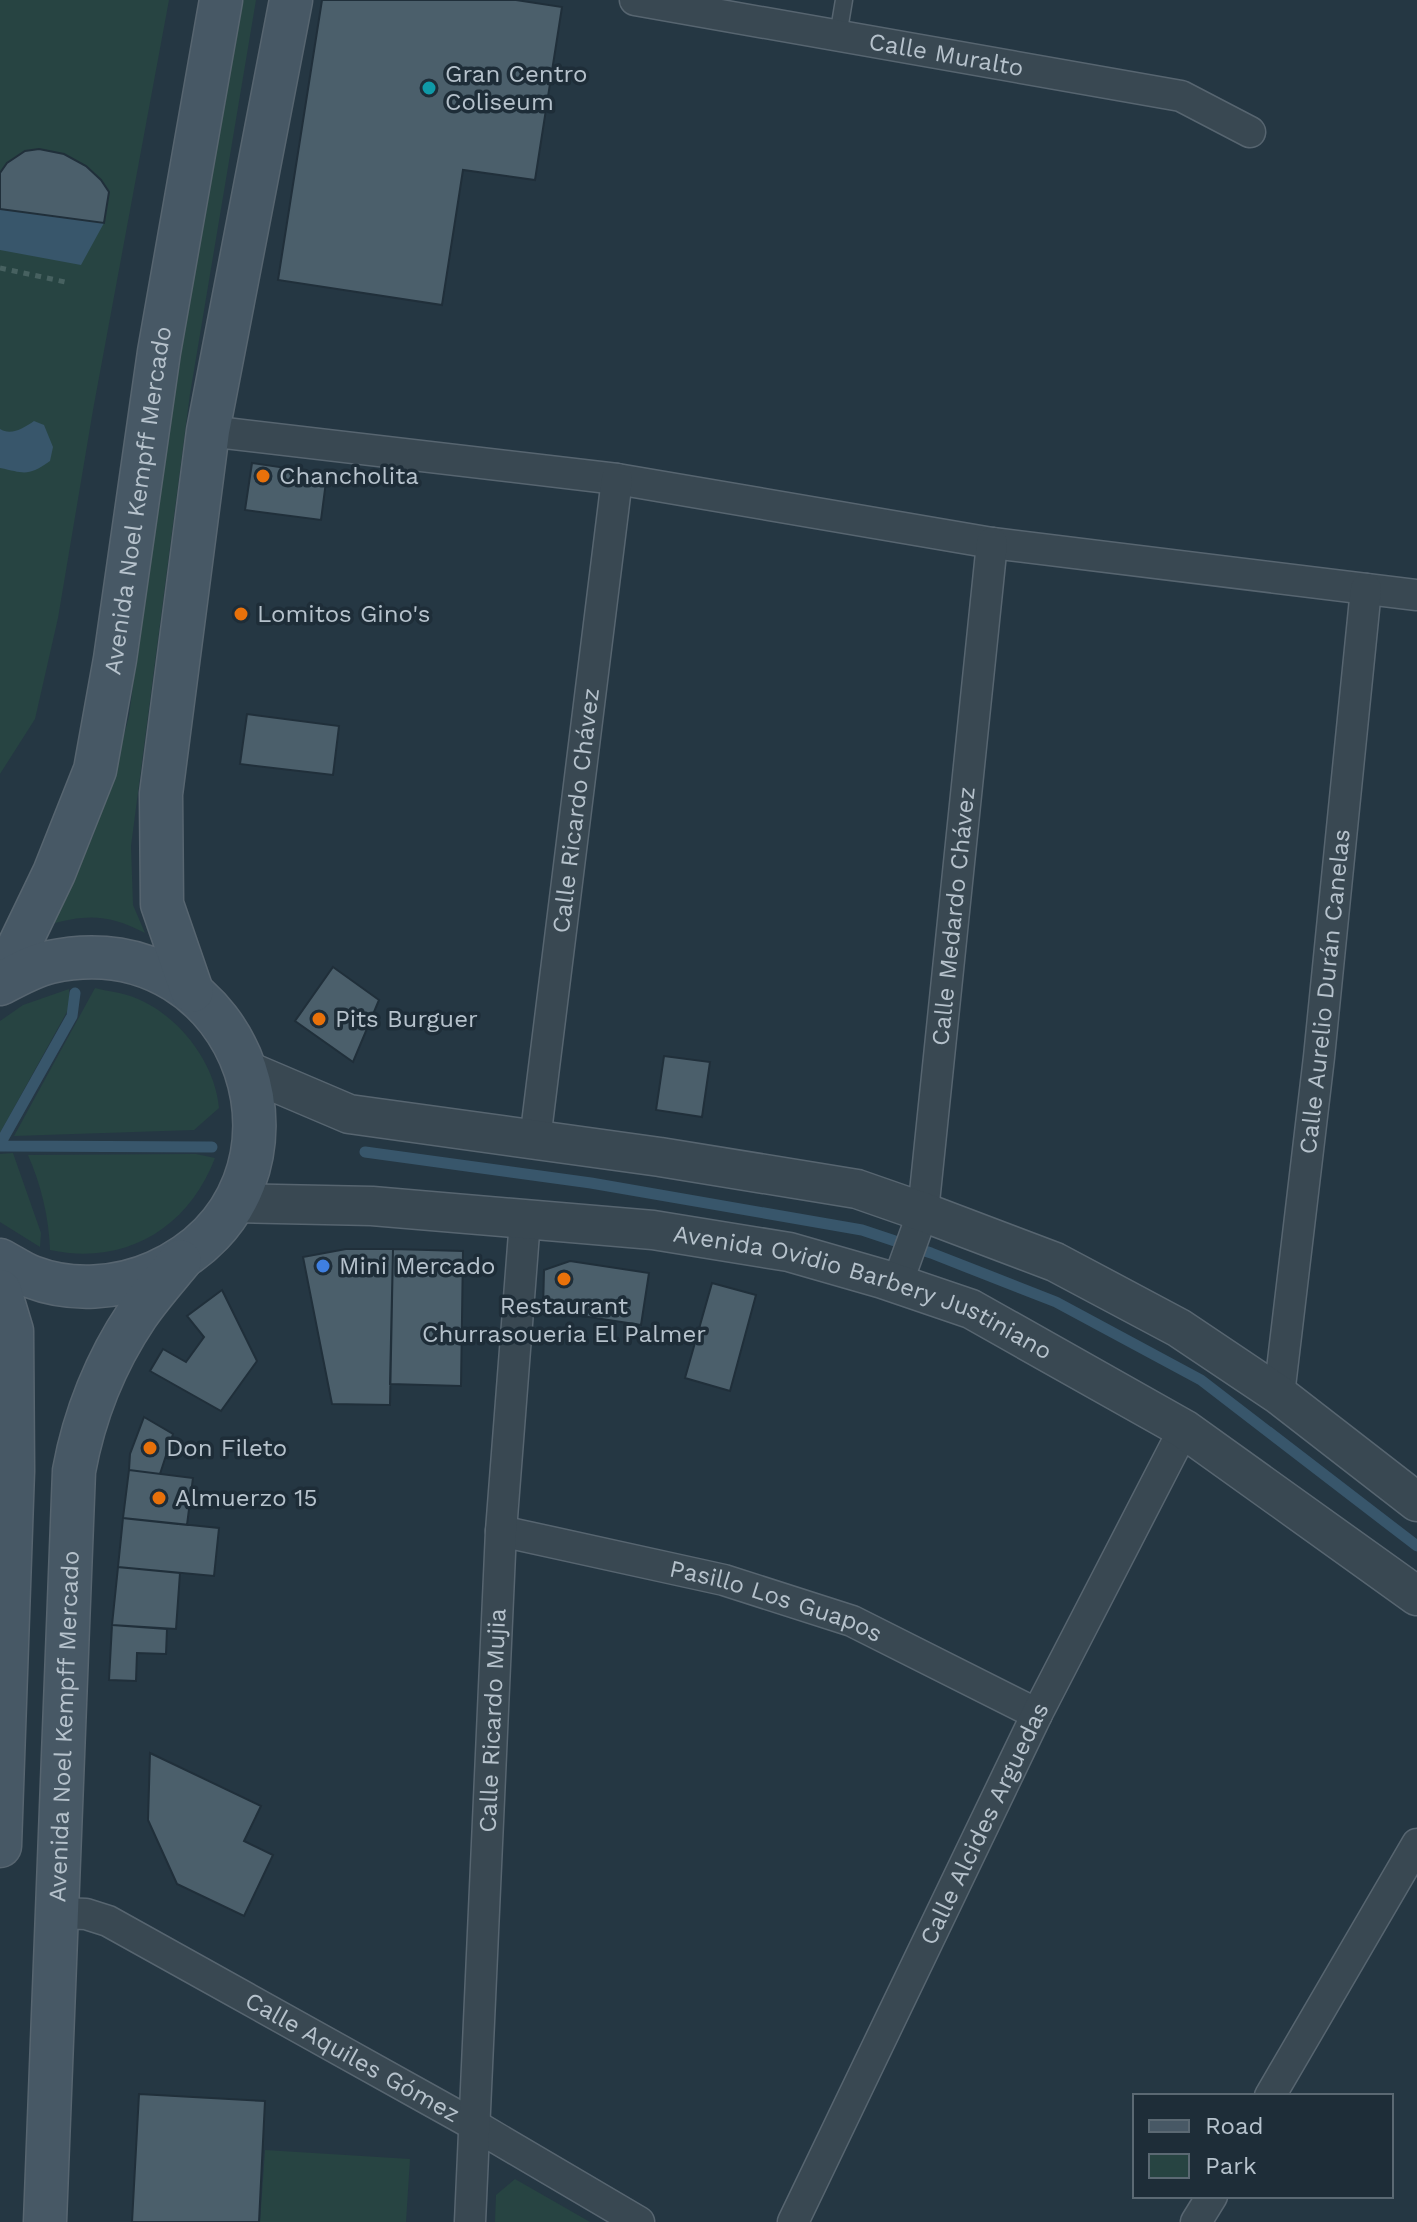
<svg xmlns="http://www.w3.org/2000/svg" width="1417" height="2222" font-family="'Work Sans',sans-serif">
<rect width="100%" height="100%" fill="#253743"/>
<path fill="#274442" d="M0 0H169L93 410 58 618 35 719 0 774Z
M240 0H256L190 394 131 846 133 905 145 933C108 914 87 914 48 925L93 836 114 772 129 716 165 441Z
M95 988C106 991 117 992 127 995 174 1009 215 1060 219 1108L194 1130 14 1136Z
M69 989V1008L0 1133V1021L23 1005Z
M13 1153 41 1233 40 1247 0 1222V1154Z
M196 1154 215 1158C188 1229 124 1266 50 1250 49 1217 41 1185 28 1155Z
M265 2150 410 2159 406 2222H260Z
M515 2179 590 2222H495L496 2195Z"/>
<path fill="#38566b" d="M0 209 104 223 81 265 0 250Z
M34 421 44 425 53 447 50 461C27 477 25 473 0 468V429C11 436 24 428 34 421Z"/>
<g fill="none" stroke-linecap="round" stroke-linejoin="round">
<path stroke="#38566b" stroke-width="11" d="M0 1144 72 1016 75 993
M0 1146 212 1147
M365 1152 591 1183 862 1230 931 1253 1056 1302 1201 1380 1417 1546"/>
</g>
<path fill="#4b5f6b" stroke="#202f3a" stroke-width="2" d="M322 0H516L562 7 535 180 463 170 442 305 278 280Z
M39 149 64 154 86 166 101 180 109 192 104 223 0 209V173L7 163 25 151Z
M252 463 327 474 321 520 245 510Z
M247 714 339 726 333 775 240 764Z
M333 967 379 1000 353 1062 295 1021Z
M664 1056 710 1062 702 1117 656 1110Z
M346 1249H393L390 1405 332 1404 303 1257Z
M393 1249 463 1251 461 1386 390 1384Z
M570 1261 649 1273 641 1325 543 1310 544 1270Z
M712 1283 756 1295 730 1391 685 1378Z
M222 1290 257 1361 221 1411 150 1371 163 1349 186 1362 204 1337 187 1316Z
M144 1417 173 1434 160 1474 129 1470 130 1454Z
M129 1470 193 1478 187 1525 123 1518Z
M123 1518 219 1528 214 1576 118 1567Z
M118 1567 180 1573 176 1629 112 1625Z
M112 1625 167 1629 166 1654 137 1653 136 1681 109 1680Z
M150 1753 261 1806 244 1841 273 1855 244 1916 177 1884 148 1820Z
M139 2094 265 2101 259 2222H132Z"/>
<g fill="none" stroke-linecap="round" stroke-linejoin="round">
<g stroke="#576570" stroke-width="19">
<path id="service" d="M838 36 844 0"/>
</g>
<g stroke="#576570" stroke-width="33">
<g id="minor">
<path id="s1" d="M635 0 1181 96 1250 132"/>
<path d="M208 431 617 479 992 543 1417 595"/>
<path id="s2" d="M535 1140 617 479"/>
<path id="s3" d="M897 1284 923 1212 992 543"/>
<path id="s4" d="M1279 1395 1319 1057 1366 589"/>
<path id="s5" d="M501 1531 724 1580 852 1621 1037 1714"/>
<path id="s6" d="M59 1913 86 1914 108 1921 476 2126 639 2222"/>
<path d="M1270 2096 1417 1844"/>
<path id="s7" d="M470 2222 501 1531 525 1220"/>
<path id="s8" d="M793 2222 1037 1714 1184 1429"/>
<path d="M1196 2222 1212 2196"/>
</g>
</g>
<g stroke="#576570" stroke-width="41">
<g id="tertiary">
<path d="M248 1071 349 1114 660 1157 857 1189 923 1212 1055 1262 1179 1328 1279 1395 1417 1502"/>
<path id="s9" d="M234 1203 372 1206 653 1230 789 1252 883 1279 971 1309 1184 1429 1417 1596"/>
</g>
</g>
<g stroke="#576570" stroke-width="45">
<g id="secondary">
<path id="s10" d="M1 983 54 873 95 770 115 659 159 352 221 0"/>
<path d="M0 984C15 976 33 966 50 962 247 919 338 1189 156 1272 118 1289 71 1292 32 1277 21 1273 10 1265 0 1260"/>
<path d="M192 991 162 904 161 794 208 431 291 0"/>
<path d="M0 1291 12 1331 13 1471 0 1846"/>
<path id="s11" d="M45 2222 74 1471C84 1416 106 1361 137 1315 150 1296 166 1278 180 1261"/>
</g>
</g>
<path stroke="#476160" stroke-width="5" stroke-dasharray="6 6" stroke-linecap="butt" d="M0 268 70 283"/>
<use href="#service" stroke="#394852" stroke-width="16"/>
<use href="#minor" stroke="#394852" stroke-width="30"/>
<use href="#tertiary" stroke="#394852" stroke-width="38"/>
<use href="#secondary" stroke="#475865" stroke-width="42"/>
</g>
<circle fill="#0f9aa8" stroke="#1e2d38" stroke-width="3" cx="429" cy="88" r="8"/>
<g fill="#e8710a" stroke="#1e2d38" stroke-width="3">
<circle cx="263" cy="476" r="8"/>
<circle cx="241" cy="614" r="8"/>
<circle cx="319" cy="1019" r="8"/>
<circle cx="564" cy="1279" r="8"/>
<circle cx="150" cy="1448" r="8"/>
<circle cx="159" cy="1498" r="8"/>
</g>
<circle fill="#3f7fe0" stroke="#1e2d38" stroke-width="3" cx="323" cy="1266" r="8"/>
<g text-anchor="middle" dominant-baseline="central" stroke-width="7" stroke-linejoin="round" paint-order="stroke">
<g font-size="24" fill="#b6c2cc" stroke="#1e2d38">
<text stroke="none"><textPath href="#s1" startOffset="316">Calle Muralto</textPath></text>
<text stroke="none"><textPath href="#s10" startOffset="506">Avenida Noel Kempff Mercado</textPath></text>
<text stroke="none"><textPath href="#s2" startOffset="332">Calle Ricardo Chávez</textPath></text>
<text stroke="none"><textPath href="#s3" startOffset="374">Calle Medardo Chávez</textPath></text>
<text stroke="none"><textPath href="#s4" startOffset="406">Calle Aurelio Durán Canelas</textPath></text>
<text stroke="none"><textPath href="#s9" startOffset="640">Avenida Ovidio Barbery Justiniano</textPath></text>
<text stroke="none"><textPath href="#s5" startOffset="284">Pasillo Los Guapos</textPath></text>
<text stroke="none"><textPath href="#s7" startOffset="502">Calle Ricardo Mujia</textPath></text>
<text stroke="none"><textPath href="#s11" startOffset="496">Avenida Noel Kempff Mercado</textPath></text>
<text stroke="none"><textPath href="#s8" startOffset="442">Calle Alcides Arguedas</textPath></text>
<text stroke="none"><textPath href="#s6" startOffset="330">Calle Aquiles Gómez</textPath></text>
</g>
<g font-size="24" fill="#b6c2cc" stroke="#1e2d38" text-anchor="start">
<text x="445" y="74">Gran Centro<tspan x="445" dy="28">Coliseum</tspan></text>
<text x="279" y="476">Chancholita</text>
<text x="257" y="614">Lomitos Gino's</text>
<text x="335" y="1019">Pits Burguer</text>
<text x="339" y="1266">Mini Mercado</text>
<text x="564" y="1306" text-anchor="middle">Restaurant<tspan x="564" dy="28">Churrasoueria El Palmer</tspan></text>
<text x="166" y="1448">Don Fileto</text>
<text x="175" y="1498">Almuerzo 15</text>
</g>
</g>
<rect x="1133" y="2094" width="260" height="104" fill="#1e2d38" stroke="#5b6973" stroke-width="2"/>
<rect x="1149" y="2120" width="40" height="12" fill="#475865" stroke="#5b6973" stroke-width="2"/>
<text x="1205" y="2134" font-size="24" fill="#b6c2cc">Road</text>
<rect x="1149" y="2154" width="40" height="24" fill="#274442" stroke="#5b6973" stroke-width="2"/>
<text x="1205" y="2174" font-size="24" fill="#b6c2cc">Park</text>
</svg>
